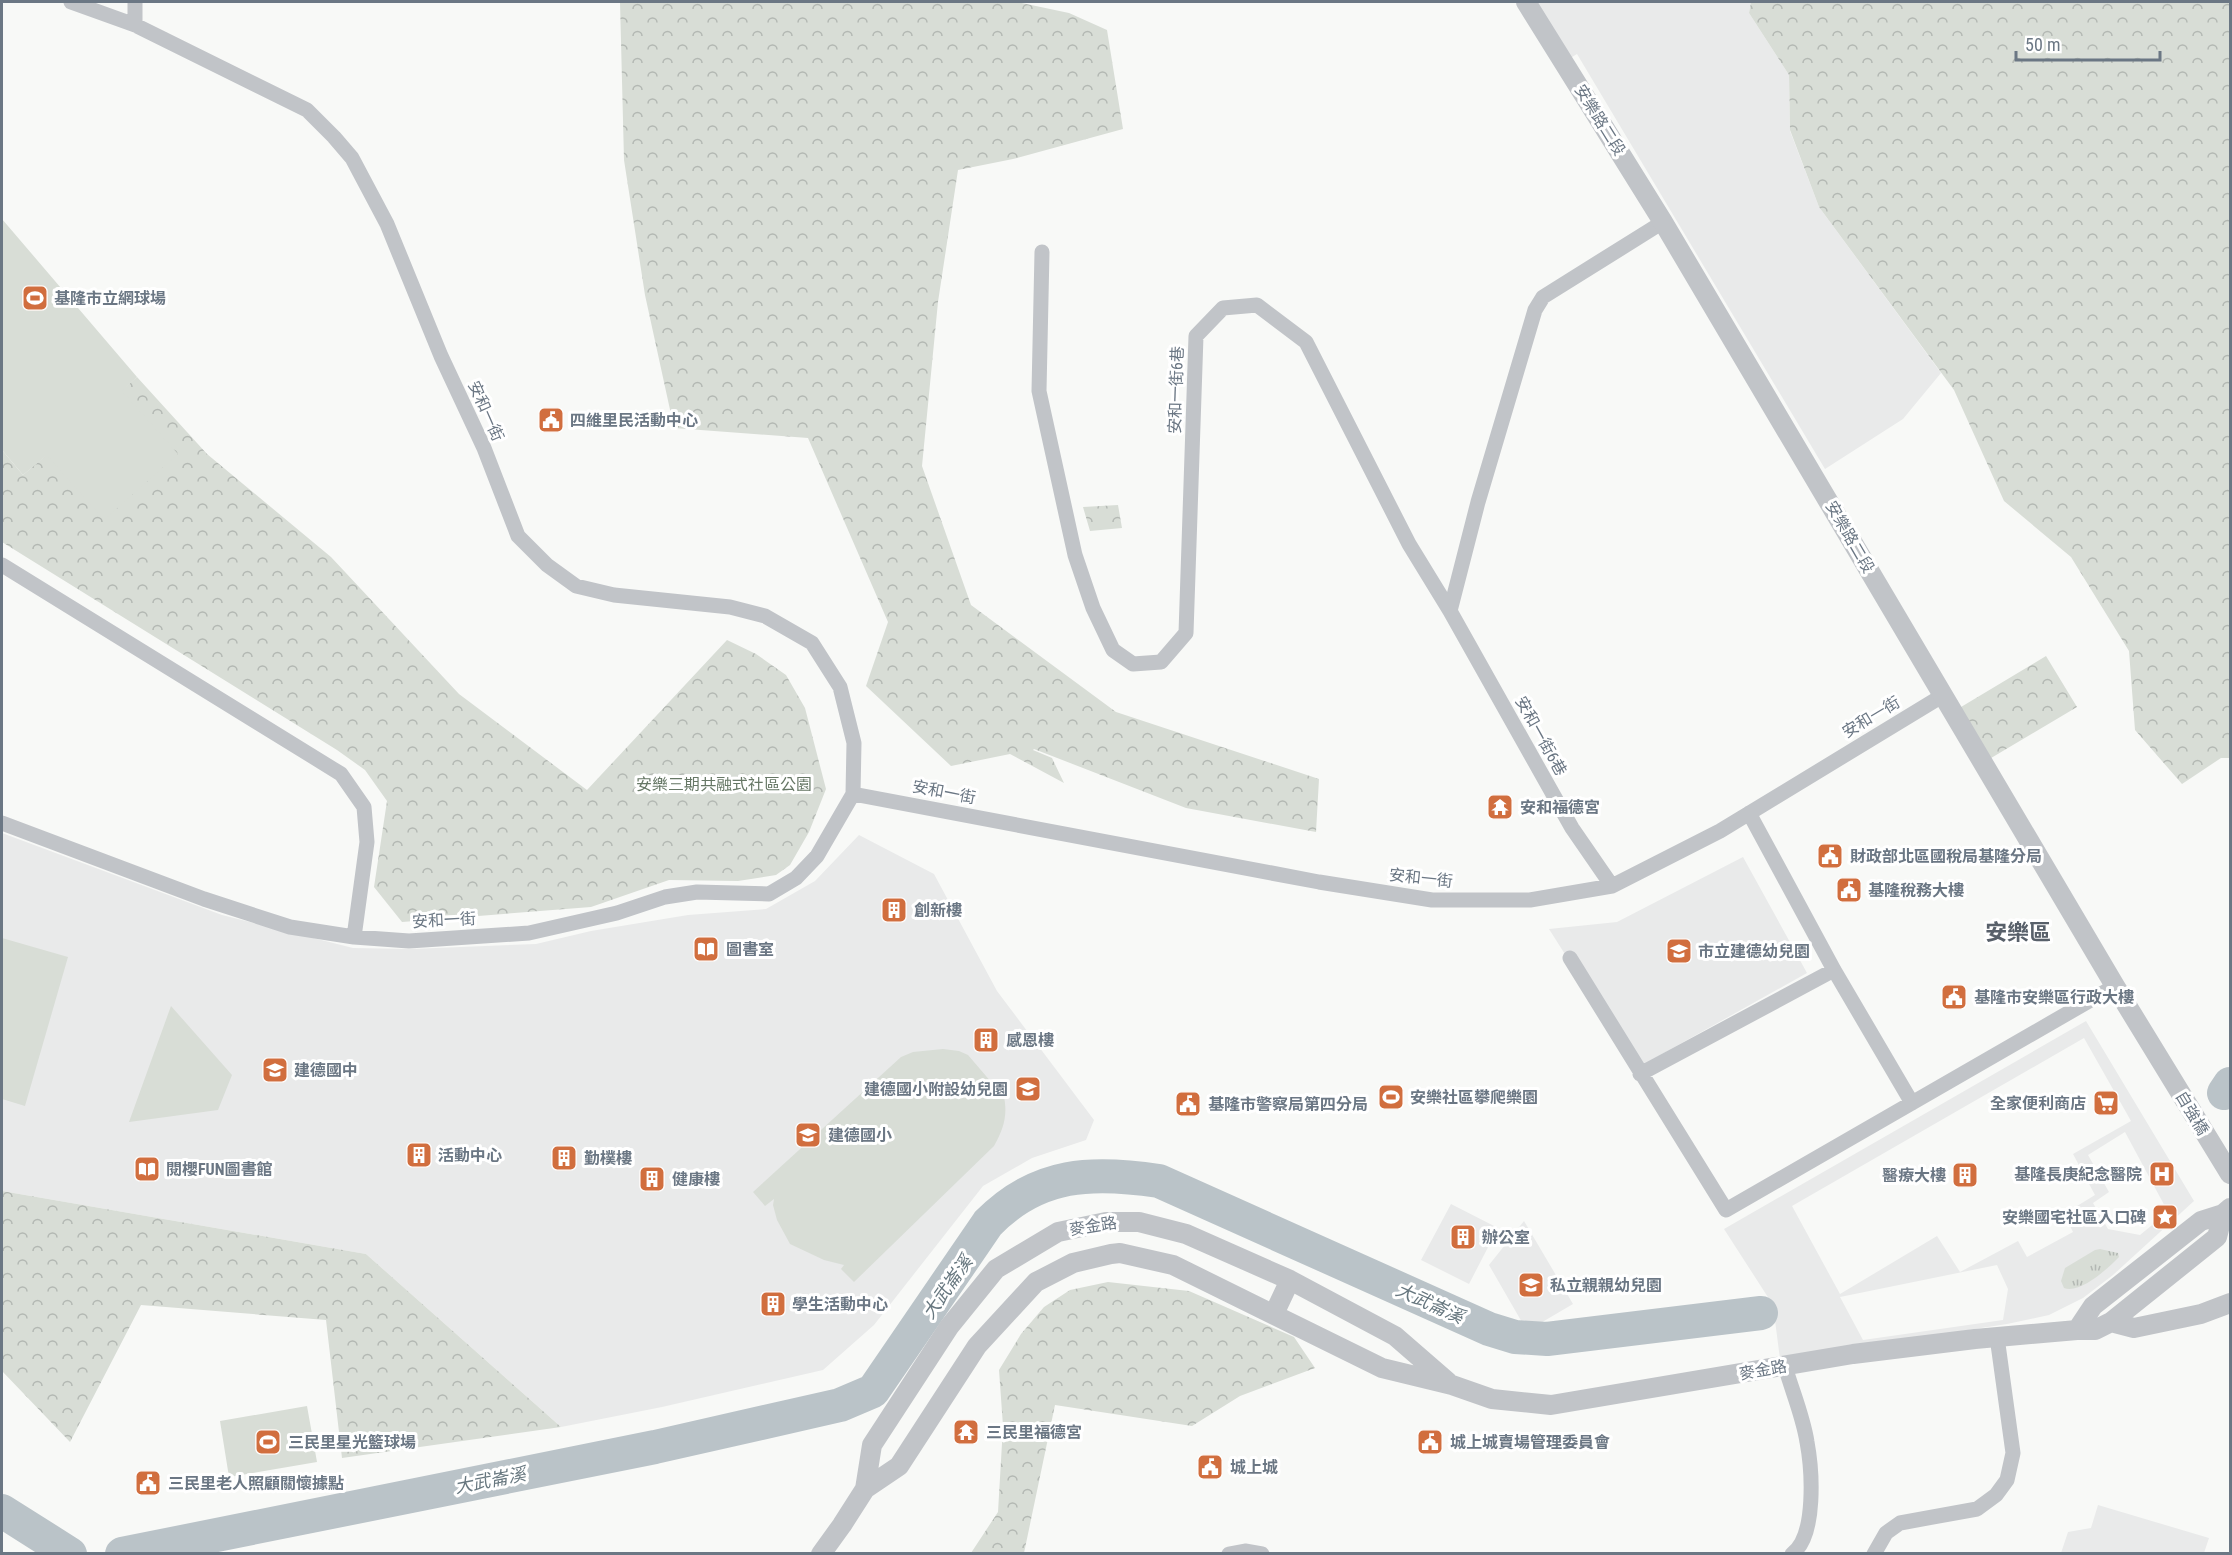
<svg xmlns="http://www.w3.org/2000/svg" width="2232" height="1555" font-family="'Roboto Condensed','Noto Sans TC',sans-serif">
<defs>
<pattern id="grass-tufts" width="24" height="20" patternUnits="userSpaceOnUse" patternTransform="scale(1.5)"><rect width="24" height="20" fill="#d8ddd6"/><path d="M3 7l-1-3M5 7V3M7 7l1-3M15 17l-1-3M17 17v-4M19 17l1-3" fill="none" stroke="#b3b8b3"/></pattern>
<pattern id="forest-crowns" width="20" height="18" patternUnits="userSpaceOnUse" patternTransform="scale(1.5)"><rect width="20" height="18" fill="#d8ddd6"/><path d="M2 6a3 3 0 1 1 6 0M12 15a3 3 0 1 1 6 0" fill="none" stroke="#b3b8b3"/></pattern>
</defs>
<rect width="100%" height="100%" fill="#f8f9f7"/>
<path fill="#e9eaea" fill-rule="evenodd" d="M1528 2H1751L1749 13 1789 75 1790 131 1819 207 1941 373 1903 419 1825 469 1577 54 1564 62Z
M2 833 222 915 353 948 411 949 536 944 591 931 688 915 766 909 815 881 859 835 934 874 997 991 1094 1120 1086 1140 1032 1158 983 1186 874 1325 823 1370 662 1407 561 1427 366 1254 2 1191Z
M1743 857 1807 973 1637 1068 1549 929 1617 922Z
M2086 1021 2194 1201 2113 1275 2083 1298 2049 1315 2007 1324 1780 1359 1773 1305 1724 1229ZM2084 1038 2131 1121 2073 1154 2095 1195 2064 1214 2073 1232 2027 1257 2018 1241 1960 1272 1937 1236 1840 1294 1792 1206ZM2125 1132 2168 1212 2140 1235 2108 1229 2093 1203 2109 1192 2088 1155ZM1997 1265 2008 1289 2003 1320 1863 1340 1840 1297Z
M1451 1204 1498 1228 1469 1284 1421 1260Z
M1524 1221 1573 1304 1527 1331 1489 1265Z
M2098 1505 2209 1538 2204 1553H2061L2068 1532 2091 1528Z"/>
<path fill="url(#grass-tufts)" d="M2100 1249 2118 1253 2119 1257C2108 1268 2081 1294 2064 1288L2061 1281 2065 1268 2095 1250Z"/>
<path fill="url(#forest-crowns)" d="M620 2H1017L1069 13 1107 30 1123 129 1013 159 958 170 938 302 922 466 971 605 1116 712 1319 779 1316 832 1186 808 1034 749 1033 750 1052 758 1064 783 1010 754 951 766 866 686 888 622 808 438 674 428 645 295 624 160Z
M1751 2H2230V758H2221L2182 784 2135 730 2129 651 2071 557 2004 501 1954 390 1819 207 1790 130 1789 75 1749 13Z
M137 377 207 454 331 557 459 694 587 790 727 640 756 654 786 675 805 708 826 789 809 832 790 865 776 875 738 881 669 880 591 907 402 922 374 887 387 801 365 770 337 750 2 542V450L23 475Z
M1118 505 1122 528 1090 531 1083 507Z
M2046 656 2077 707 1981 764 1951 713Z
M2 1191 366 1254 561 1427 342 1458 326 1320 141 1305 70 1442 2 1371Z
M1108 1282 1189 1291 1294 1337 1315 1368 1240 1396 1192 1426 1055 1405 1024 1553H971L998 1512 1003 1426 999 1370 1021 1334 1044 1307 1070 1290Z"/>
<path fill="#d8ddd6" d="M2 219 137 377 122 391 178 454 104 520 47 455 23 475 2 450Z
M2 938 68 957 25 1106 2 1099Z
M171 1006 232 1075 218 1110 129 1122Z
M943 1049 959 1051 968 1055 1004 1097C1008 1116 1003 1130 994 1146L854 1282 841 1269 844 1265 824 1260 790 1244 777 1220 773 1205 774 1199 765 1206 753 1192 901 1057 913 1052Z
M307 1406 317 1462 229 1477 220 1421Z"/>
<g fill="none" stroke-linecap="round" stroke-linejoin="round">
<path stroke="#bac3c8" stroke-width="34" d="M2224 1093 2230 1084
M2 1511 70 1554
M122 1554 655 1447 840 1405 873 1391 988 1223C1038 1172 1093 1171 1159 1181L1489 1329 1515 1337 1547 1339 1761 1313"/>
<path stroke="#c1c4c8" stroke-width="15" d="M135 25V2
M1042 252 1039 391 1075 555 1093 608 1113 650 1133 664 1161 662 1186 633 1196 336 1223 308 1257 305 1306 342 1409 544 1450 611 1572 828 1612 886
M2 565 341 774 364 807 367 842 354 937
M1450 611 1478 502 1535 310 1543 297 1663 222
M853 794 1319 882 1432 900H1530L1612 886 1720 831 1942 696
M1749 813 1834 970 1912 1103
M2 823 204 899 290 927 354 937 409 941 529 933 617 913 665 897 697 892 769 894 796 878 817 856 853 794 854 743 840 687 812 643 765 616 730 607 614 595 576 586 547 565 518 536 484 448 441 356 387 224 352 158 334 137 307 110 135 25 71 2
M1570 958 1726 1210 2115 986
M1640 1074 1834 970
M1785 1366C1792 1391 1803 1416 1807 1442 1812 1469 1817 1536 1792 1554
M1229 1554 1245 1551 1262 1554
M1874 1554 1886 1533 1900 1523 1977 1509 1996 1495 2007 1480 2013 1453 1997 1337"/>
<path stroke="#c1c4c8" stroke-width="20" d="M1526 2 1663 222 2115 986 2230 1174
M1274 1314 1290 1280
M2111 1322 2134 1328 2201 1314 2230 1303
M2077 1330 2093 1306 2201 1221 2223 1214 2230 1208
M865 1489 872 1445 949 1327 996 1269 1058 1232 1106 1222H1139L1186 1234 1290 1280 1395 1336 1448 1382
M821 1554 842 1525 865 1489 899 1466 977 1346 1036 1282 1073 1263 1111 1254 1120 1253 1173 1265 1382 1368 1452 1385 1492 1399 1551 1405 1853 1354 1975 1339 2077 1330H2095L2111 1322 2217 1237 2223 1214"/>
</g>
<defs>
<g id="stadium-square" transform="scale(1.35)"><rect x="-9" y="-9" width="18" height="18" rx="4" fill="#d16e3e" stroke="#fff"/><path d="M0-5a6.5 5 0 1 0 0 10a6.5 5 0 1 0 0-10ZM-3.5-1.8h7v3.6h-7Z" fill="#fff"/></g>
<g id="civic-square" transform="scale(1.35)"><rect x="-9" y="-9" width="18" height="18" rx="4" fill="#d16e3e" stroke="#fff"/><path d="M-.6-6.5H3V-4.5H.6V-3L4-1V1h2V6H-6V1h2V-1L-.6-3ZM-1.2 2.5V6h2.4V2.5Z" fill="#fff"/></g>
<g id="temple-square" transform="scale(1.35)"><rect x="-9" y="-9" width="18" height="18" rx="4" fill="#d16e3e" stroke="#fff"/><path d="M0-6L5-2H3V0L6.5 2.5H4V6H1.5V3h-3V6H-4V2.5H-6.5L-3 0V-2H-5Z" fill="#fff"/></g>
<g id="building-square" transform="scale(1.35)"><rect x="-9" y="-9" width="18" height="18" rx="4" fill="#d16e3e" stroke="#fff"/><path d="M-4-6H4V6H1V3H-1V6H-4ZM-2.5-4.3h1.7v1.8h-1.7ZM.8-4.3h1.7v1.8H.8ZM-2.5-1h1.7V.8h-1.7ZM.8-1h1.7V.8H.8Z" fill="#fff"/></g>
<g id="library-square" transform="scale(1.35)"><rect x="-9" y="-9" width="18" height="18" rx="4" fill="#d16e3e" stroke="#fff"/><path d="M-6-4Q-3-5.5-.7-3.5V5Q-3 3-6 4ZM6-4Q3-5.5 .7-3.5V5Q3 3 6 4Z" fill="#fff"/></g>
<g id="school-square" transform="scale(1.35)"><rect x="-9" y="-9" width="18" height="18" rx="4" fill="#d16e3e" stroke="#fff"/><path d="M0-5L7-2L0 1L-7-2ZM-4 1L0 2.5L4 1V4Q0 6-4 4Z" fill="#fff"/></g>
<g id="supermarket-square" transform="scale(1.35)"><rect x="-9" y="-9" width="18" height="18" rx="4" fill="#d16e3e" stroke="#fff"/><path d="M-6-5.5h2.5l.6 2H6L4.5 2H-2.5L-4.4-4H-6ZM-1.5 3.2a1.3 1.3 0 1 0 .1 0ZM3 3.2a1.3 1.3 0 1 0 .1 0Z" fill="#fff"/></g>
<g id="hospital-square" transform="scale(1.35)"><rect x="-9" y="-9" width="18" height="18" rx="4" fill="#d16e3e" stroke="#fff"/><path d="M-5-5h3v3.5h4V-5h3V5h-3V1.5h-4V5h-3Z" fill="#fff"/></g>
<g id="sight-square" transform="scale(1.35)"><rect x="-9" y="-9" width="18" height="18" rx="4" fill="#d16e3e" stroke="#fff"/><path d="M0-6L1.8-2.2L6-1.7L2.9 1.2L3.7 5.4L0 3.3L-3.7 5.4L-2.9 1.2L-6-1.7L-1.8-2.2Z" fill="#fff"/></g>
</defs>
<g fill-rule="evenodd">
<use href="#stadium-square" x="35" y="298"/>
<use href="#civic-square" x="551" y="420"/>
<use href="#temple-square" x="1500" y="807"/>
<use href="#civic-square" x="1830" y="856"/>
<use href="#civic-square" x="1849" y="890"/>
<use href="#building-square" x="894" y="910"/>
<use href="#library-square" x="706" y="949"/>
<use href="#school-square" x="1679" y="951"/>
<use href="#civic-square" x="1954" y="997"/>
<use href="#building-square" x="986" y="1040"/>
<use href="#school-square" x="275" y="1070"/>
<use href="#school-square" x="1028" y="1089"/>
<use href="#stadium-square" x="1391" y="1097"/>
<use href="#supermarket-square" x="2106" y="1103"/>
<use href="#civic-square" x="1188" y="1104"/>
<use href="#school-square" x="808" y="1135"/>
<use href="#building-square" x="419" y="1155"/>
<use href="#building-square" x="564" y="1158"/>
<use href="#library-square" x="147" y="1169"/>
<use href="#hospital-square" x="2162" y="1174"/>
<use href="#building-square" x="1965" y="1175"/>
<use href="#building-square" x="652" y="1179"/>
<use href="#sight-square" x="2165" y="1217"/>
<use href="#building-square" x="1463" y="1237"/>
<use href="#school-square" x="1531" y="1285"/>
<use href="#building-square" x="773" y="1304"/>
<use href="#temple-square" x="966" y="1432"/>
<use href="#stadium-square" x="268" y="1442"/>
<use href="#civic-square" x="1430" y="1442"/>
<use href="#civic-square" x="1210" y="1467"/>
<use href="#civic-square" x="148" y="1483"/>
</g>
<g text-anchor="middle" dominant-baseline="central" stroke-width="6" stroke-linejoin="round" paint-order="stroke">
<g font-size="16" fill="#6b7784" stroke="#fff">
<text transform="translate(1600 120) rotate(58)">安樂路二段</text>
<text transform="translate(1176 390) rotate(-88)">安和一街6巷</text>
<text transform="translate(486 411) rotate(66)">安和一街</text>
<text transform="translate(1850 537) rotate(60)">安樂路二段</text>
<text transform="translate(1871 717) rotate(-31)">安和一街</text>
<text transform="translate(1541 736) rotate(61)">安和一街6巷</text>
<text transform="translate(944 792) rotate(11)">安和一街</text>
<text transform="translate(1421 878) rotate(6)">安和一街</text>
<text transform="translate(444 920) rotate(-3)">安和一街</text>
<text transform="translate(2192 1113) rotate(59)">自強橋</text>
<text transform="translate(1093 1226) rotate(-9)">麥金路</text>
<text transform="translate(1763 1370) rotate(-10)">麥金路</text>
</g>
<g font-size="16" font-weight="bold" fill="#6b7784" stroke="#fff" text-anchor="start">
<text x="54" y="298">基隆市立網球場</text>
<text x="570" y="420">四維里民活動中心</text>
<text x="1520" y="807">安和福德宮</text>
<text x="1850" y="856">財政部北區國稅局基隆分局</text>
<text x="1868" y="890">基隆稅務大樓</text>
<text x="914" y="910">創新樓</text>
<text x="726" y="949">圖書室</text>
<text x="1698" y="951">市立建德幼兒園</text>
<text x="1974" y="997">基隆市安樂區行政大樓</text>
<text x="1006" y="1040">感恩樓</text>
<text x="294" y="1070">建德國中</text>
<text x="1008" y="1089" text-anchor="end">建德國小附設幼兒園</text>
<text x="1410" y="1097">安樂社區攀爬樂園</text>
<text x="2086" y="1103" text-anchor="end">全家便利商店</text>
<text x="1208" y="1104">基隆市警察局第四分局</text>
<text x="828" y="1135">建德國小</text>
<text x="438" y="1155">活動中心</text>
<text x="584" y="1158">勤樸樓</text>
<text x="166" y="1169">閱櫻FUN圖書館</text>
<text x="2142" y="1174" text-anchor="end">基隆長庚紀念醫院</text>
<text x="1946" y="1175" text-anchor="end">醫療大樓</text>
<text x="672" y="1179">健康樓</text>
<text x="2146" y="1217" text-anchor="end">安樂國宅社區入口碑</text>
<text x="1482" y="1237">辦公室</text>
<text x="1550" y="1285">私立親親幼兒園</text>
<text x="792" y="1304">學生活動中心</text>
<text x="986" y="1432">三民里福德宮</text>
<text x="288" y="1442">三民里星光籃球場</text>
<text x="1450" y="1442">城上城賣場管理委員會</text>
<text x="1230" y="1467">城上城</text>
<text x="168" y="1483">三民里老人照顧關懷據點</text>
</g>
<g font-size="16" fill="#667765" stroke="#fff">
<text x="724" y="784">安樂三期共融式社區公園</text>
</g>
<g font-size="18" font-style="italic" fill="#67777f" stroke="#fff">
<text transform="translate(947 1287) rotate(-55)">大武崙溪</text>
<text transform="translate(1430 1303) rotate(24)">大武崙溪</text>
<text transform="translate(490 1480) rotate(-11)">大武崙溪</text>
</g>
<g font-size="22" font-weight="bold" fill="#58606a" stroke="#fff">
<text x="2018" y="932">安樂區</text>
</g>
</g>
<rect width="2232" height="1555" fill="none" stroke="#6b7784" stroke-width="6"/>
<path d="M2016 51v9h144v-9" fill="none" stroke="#6b7784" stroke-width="3"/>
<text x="2025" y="51" font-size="18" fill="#6b7784" stroke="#ffffff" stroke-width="4.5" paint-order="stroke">50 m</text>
</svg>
